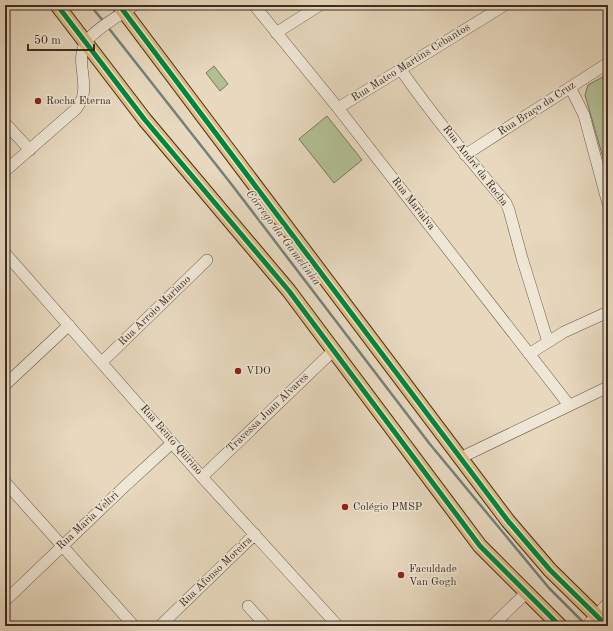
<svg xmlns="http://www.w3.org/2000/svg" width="613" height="631" font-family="'Old Standard TT',serif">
<rect width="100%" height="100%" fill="#e7d8be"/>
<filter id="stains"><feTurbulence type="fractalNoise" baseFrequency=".005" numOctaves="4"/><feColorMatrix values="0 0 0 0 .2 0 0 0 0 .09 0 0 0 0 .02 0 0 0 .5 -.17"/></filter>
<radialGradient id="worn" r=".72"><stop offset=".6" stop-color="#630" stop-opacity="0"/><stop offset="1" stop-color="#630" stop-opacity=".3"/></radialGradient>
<path fill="#b2bf94" stroke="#77765a" d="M214 66 228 84 220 91 206 73Z
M608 74V175L585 95 588 85Z
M327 116 362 160 334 183 299 139Z"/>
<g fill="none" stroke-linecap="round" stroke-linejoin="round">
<path stroke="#73817a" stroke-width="2.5" d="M90 5 104 22
M107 26 232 185 429 443 549 588 584 623"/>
<g stroke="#675748" stroke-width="12">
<path id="minor" d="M254 5 338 108 569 405
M276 33 320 5
M401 70C433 116 470 160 506 203L509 210 522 258 548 342
M570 87 584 115 608 204
M338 108 505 5
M5 123 30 150
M465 155 608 63
M5 171 76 109C79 105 82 101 83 95 87 77 75 58 87 41 96 28 121 15 134 5
M5 253 202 477 338 626
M529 354 564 332 608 312
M102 362 207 260
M5 385 69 325
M460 458 608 387
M202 477 334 350
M5 482 134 626
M5 601 124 487 172 443
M248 606 266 626
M160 626 255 534
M492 626 526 593
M587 626 608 603"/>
</g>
<g stroke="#3c2c20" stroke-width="16">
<path id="major" d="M57 5 145 120 289 291 480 546 560 626
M119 5 508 521 550 570 607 626"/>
</g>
<use href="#minor" stroke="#efe6d5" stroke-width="11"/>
<use href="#major" stroke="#e4bc7f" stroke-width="14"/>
<g stroke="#efe6d5" stroke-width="8">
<path id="cycleway" d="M57 5 145 120 289 291 480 546 560 626
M119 5 508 521 550 570 607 626"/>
</g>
<use href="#cycleway" stroke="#00873e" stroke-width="5"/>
</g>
<g fill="#8f2418" stroke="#efe6d5" stroke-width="1.5">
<circle cx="38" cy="101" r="4"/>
<circle cx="238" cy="371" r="4"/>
<circle cx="345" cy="507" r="4"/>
<circle cx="401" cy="575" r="4"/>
</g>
<g text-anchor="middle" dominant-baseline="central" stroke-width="3" stroke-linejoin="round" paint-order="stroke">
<g font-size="11" fill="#3c2c20" stroke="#efe6d5">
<text transform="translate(411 63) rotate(-32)">Rua Mateo Martins Cebantos</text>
<text transform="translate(537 109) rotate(-33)">Rua Braço da Cruz</text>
<text transform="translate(475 166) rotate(52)">Rua André da Rocha</text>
<text transform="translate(413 204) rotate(52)">Rua Marialva</text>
<text transform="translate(155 311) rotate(-44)">Rua Arroio Mariano</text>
<text transform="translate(268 413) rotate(-44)">Travessa Juan Alvares</text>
<text transform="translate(171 440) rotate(49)">Rua Bento Quirino</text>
<text transform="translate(88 521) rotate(-43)">Rua Maria Veltri</text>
<text transform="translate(216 572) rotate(-44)">Rua Afonso Moreira</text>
</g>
<g font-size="11" fill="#3c2c20" stroke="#efe6d5" text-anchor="start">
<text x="46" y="101">Rocha Eterna</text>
<text x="246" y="371">VDO</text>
<text x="353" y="507">Colégio PMSP</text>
<text x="409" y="569">Faculdade<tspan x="409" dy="13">Van Gogh</tspan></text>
</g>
<g font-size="12" font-style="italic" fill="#534f46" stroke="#efe6d5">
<text transform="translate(283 238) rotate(53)">Córrego da Gamelinha</text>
</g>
</g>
<rect width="613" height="631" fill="none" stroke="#e7d8be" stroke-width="20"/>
<rect x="6" y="6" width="601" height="619" fill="none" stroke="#3c2c20" stroke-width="2"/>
<rect x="10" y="10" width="593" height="611" fill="none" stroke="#3c2c20"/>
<path d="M28 44v6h66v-6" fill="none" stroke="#3c2c20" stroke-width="2"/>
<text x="34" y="44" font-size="12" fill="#3c2c20" stroke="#efe6d5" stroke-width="3" paint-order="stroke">50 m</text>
<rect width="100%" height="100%" filter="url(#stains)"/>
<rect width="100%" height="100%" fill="url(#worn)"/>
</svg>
